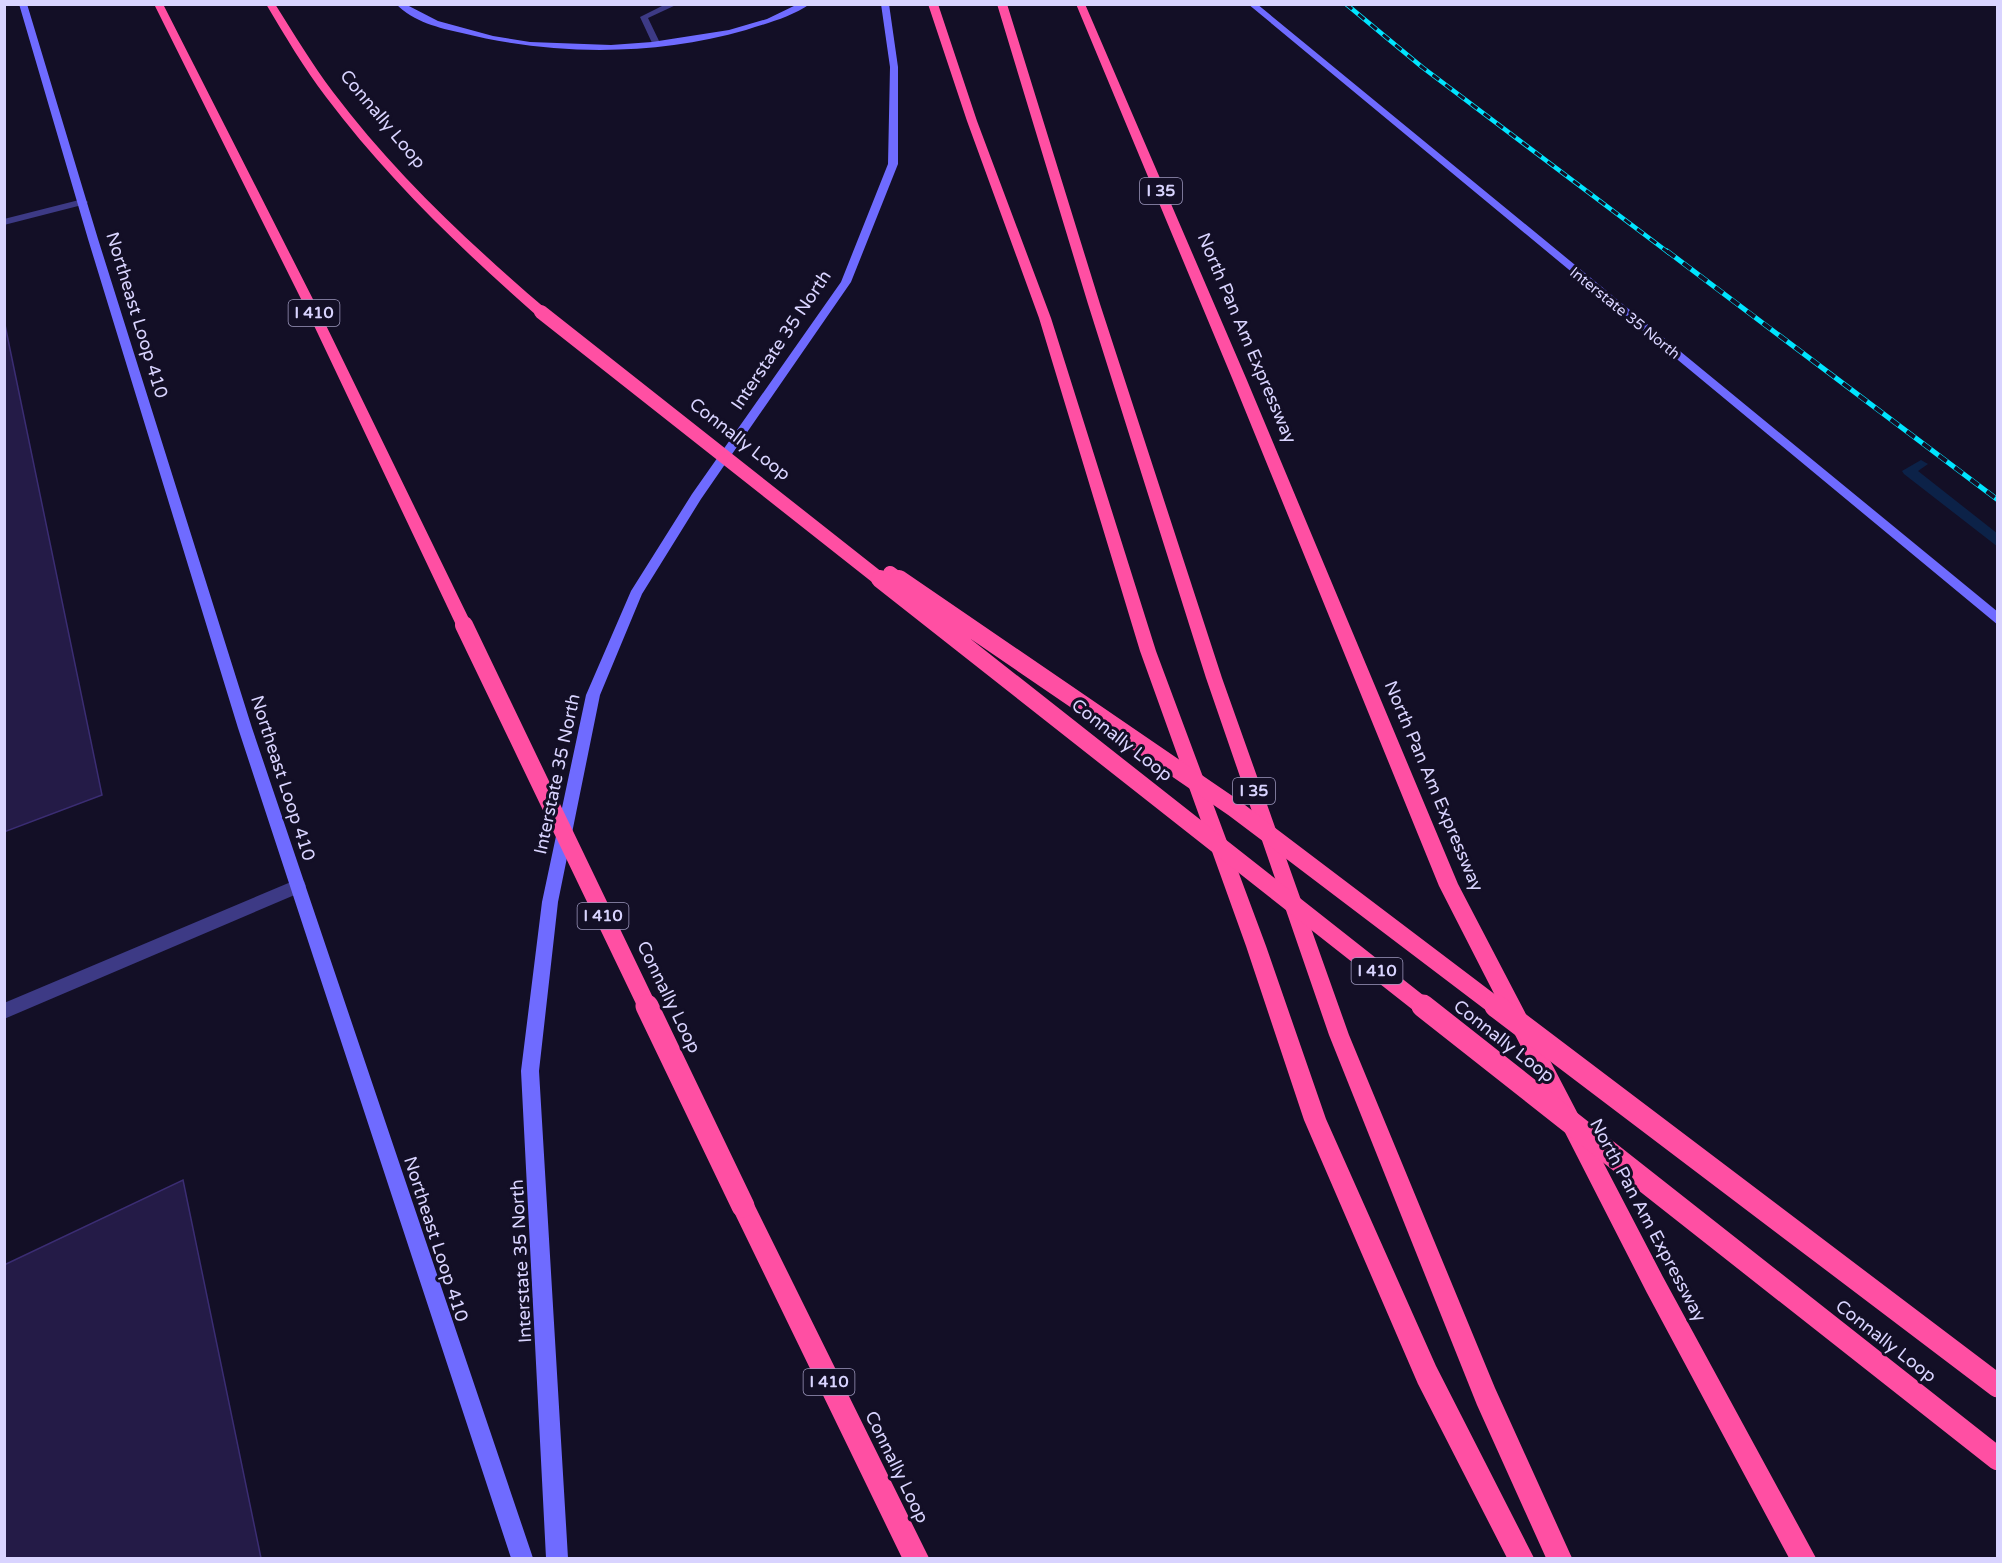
<svg xmlns="http://www.w3.org/2000/svg" width="2002" height="1563" font-family="'Varela Round',sans-serif">
<rect width="100%" height="100%" fill="#130f26"/>
<g fill="none" stroke-linecap="round" stroke-linejoin="round">
<path fill="#0c2248" fill-rule="evenodd" d="M1921 460 1928 464 1918 471 1998 534V547L1904 474 1902 471Z"/>
</g>
<path fill="#241b47" stroke="#3b2d73" stroke-width="1.5" d="M4 320 102 795 4 832Z
M183 1180 261 1558H4V1265Z"/>
<g fill="none" stroke-linecap="round" stroke-linejoin="round">
<path fill="#3d3a85" fill-rule="evenodd" d="M666 4H678L648 18 660 43 653 45 640 17Z
M83 199 88 202 86 204 4 225V219Z
M298 879 304 881 306 886 304 891 4 1019V1003Z"/>
<path fill="#6f6bff" fill-rule="evenodd" d="M19 4H27L98 239 252 728 533 1558H511L238 728 88 239Z
M396 4H405L438 21 493 36 530 42 611 45 652 42 729 30 767 19 798 4H810C791 17 768 23 746 30 655 56 554 56 462 33 439 28 414 22 396 4Z
M881 4H889L898 67V164L851 282 701 499 642 594 600 695 558 902 539 1071 568 1558H546L521 1071 542 902 586 695 631 591 692 494 841 282 888 164 890 67Z
M1248 4H1257L1998 612V625Z"/>
<path fill="#ff4fa3" fill-rule="evenodd" d="M154 4H163L321 315 472 625 470 629H458L456 625 309 315Z
M266 4H275C294 34 312 64 333 92 394 173 469 243 546 309L547 312 546 315H536C460 248 387 178 326 97 304 68 285 36 266 4Z
M928 4H938L977 121 1051 318 1156 651 1266 946 1326 1119 1436 1366 1534 1558H1507L1418 1384 1304 1120 1246 946 1140 651 1039 318 967 121Z
M997 4H1007L1100 304 1222 678 1349 1035 1495 1388 1572 1558H1546L1477 1405 1329 1035 1206 678 1088 304Z
M1076 4H1085L1246 378 1458 884 1663 1277 1816 1558H1789L1647 1293 1439 886 1232 378Z
M743 1195 751 1198 929 1558H902L735 1214 732 1206 735 1198Z"/>
<g stroke="#00e5ff" stroke-width="4.5">
<path id="rail-far1" d="M1346 4 1422 67 1669 253"/>
</g>
<g stroke="#00e5ff" stroke-width="5">
<path id="rail" d="M1667 251 1998 500"/>
</g>
<use href="#rail-far1" stroke="#130f26" stroke-width="3" stroke-dasharray="8" stroke-linecap="butt"/>
<use href="#rail" stroke="#130f26" stroke-width="4" stroke-dasharray="10" stroke-linecap="butt"/>
<path stroke="#ff4fa3" stroke-width="14" d="M541 312 882 581
M890 573 901 581"/>
<path stroke="#ff4fa3" stroke-width="18" d="M880 579 1425 1008
M899 579 1234 808 1498 1008
M464 625 648 1008"/>
<path stroke="#ff4fa3" stroke-width="23" d="M647 1006 743 1206
M1423 1006 1998 1459
M1496 1006 1998 1386"/>
</g>
<g text-anchor="middle" dominant-baseline="central" stroke-width="6" stroke-linejoin="round" paint-order="stroke">
<g font-size="15" fill="#d9d4ff" stroke="#130f26">
<text transform="translate(1625 313) rotate(39)">Interstate 35 North</text>
</g>
<g fill="#130f26" stroke="#9e99be" stroke-width="1.5">
<rect x="1140" y="178" width="42" height="26" rx="4.5"/>
<rect x="288.5" y="300" width="51" height="26" rx="4.5"/>
<rect x="1233" y="778" width="42" height="26" rx="4.5"/>
<rect x="577.5" y="903" width="51" height="26" rx="4.5"/>
<rect x="1351.5" y="958" width="51" height="26" rx="4.5"/>
<rect x="803.5" y="1369" width="51" height="26" rx="4.5"/>
</g>
<g font-size="16" font-weight="bold" fill="#d9d4ff">
<text x="1161" y="191">I 35</text>
<text x="314" y="313">I 410</text>
<text x="1254" y="791">I 35</text>
<text x="603" y="916">I 410</text>
<text x="1377" y="971">I 410</text>
<text x="829" y="1382">I 410</text>
</g>
<g font-size="18" fill="#d9d4ff" stroke="#130f26">
<text transform="translate(383 119) rotate(50)">Connally Loop</text>
<text transform="translate(137 315) rotate(73)">Northeast Loop 410</text>
<text transform="translate(1247 338) rotate(67)">North Pan Am Expressway</text>
<text transform="translate(781 340) rotate(-56)">Interstate 35 North</text>
<text transform="translate(740 439) rotate(38)">Connally Loop</text>
<text transform="translate(1122 740) rotate(38)">Connally Loop</text>
<text transform="translate(557 774) rotate(-78)">Interstate 35 North</text>
<text transform="translate(283 778) rotate(72)">Northeast Loop 410</text>
<text transform="translate(1434 786) rotate(67)">North Pan Am Expressway</text>
<text transform="translate(669 997) rotate(64)">Connally Loop</text>
<text transform="translate(1504 1041) rotate(38)">Connally Loop</text>
<text transform="translate(1648 1220) rotate(62)">North Pan Am Expressway</text>
<text transform="translate(436 1239) rotate(72)">Northeast Loop 410</text>
<text transform="translate(521 1261) rotate(-93)">Interstate 35 North</text>
<text transform="translate(1886 1341) rotate(38)">Connally Loop</text>
<text transform="translate(897 1467) rotate(64)">Connally Loop</text>
</g>
</g>
<rect width="2002" height="1563" fill="none" stroke="#d9d4ff" stroke-width="12"/>
</svg>
